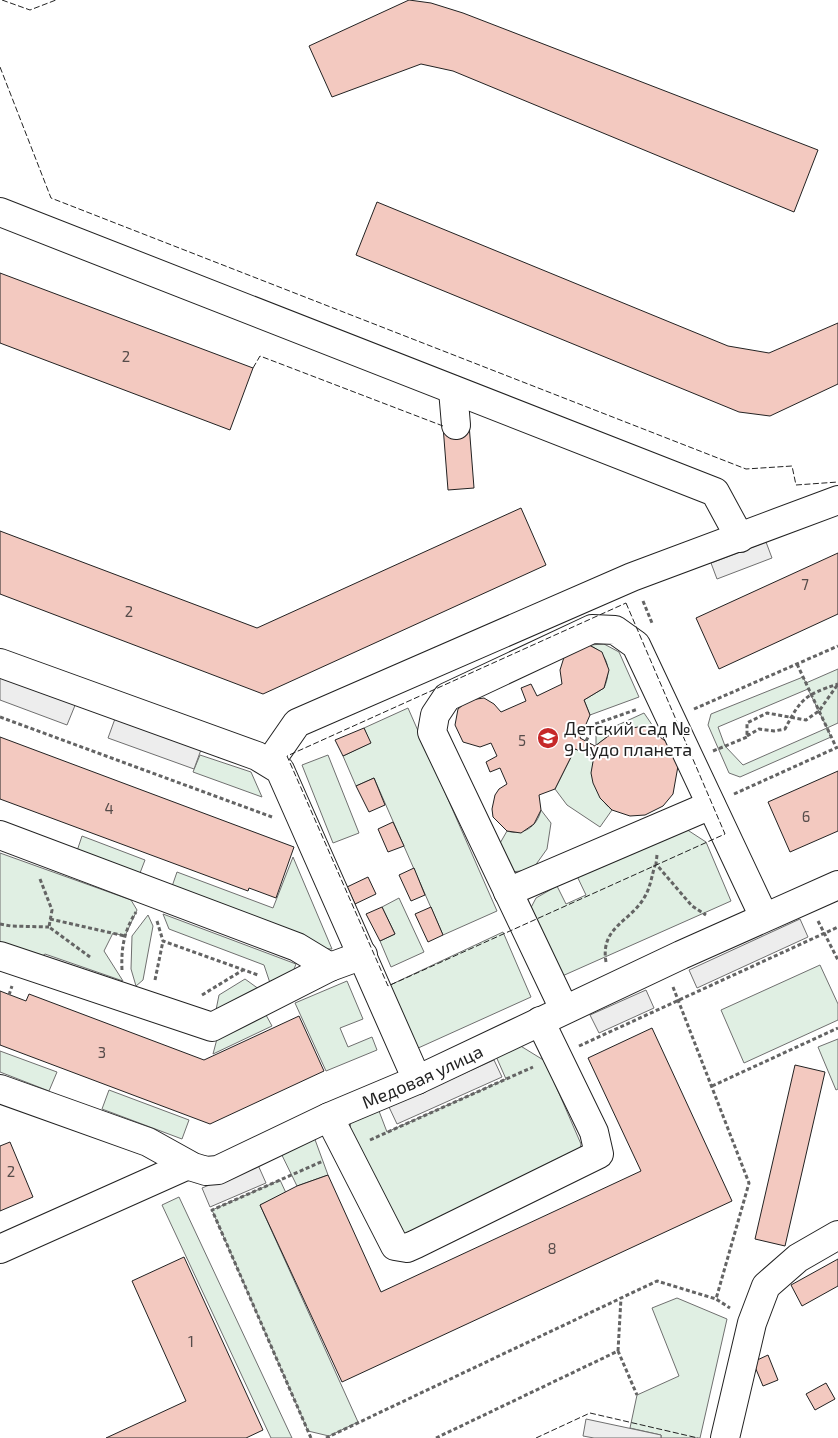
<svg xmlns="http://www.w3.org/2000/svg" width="838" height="1438" font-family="'Exo 2',sans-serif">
<rect width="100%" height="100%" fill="#fff"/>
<path fill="#e0efe3" stroke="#6f6f6f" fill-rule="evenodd" d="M604 644 619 652 639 697 590 715 584 700 604 688C612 670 608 653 589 645Z
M838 669V723L827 728 831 737 740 777 729 773 708 725 711 714 803 677 806 683ZM808 689 827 728 743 765 725 746 718 727Z
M408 708 497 911 443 935 374 778 356 786 343 756 370 743 364 728Z
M644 713 659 735C635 721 615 728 596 746V735Z
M575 749 594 756C591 777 595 796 612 810L600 827 567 805 555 789Z
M200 755 251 772 262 797 193 772Z
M328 755 359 833 333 843 302 765Z
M541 810 551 823 547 849 532 870 510 872 499 845 507 831C523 836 537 827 541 810Z
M686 829 706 842 731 901 551 981 523 923 536 898 557 886 566 904 586 895 576 874Z
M82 836 145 860 135 886 73 863Z
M0 853 131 900 137 910 125 936 113 933 104 951 123 981 45 954 29 966 0 956Z
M293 857 332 949 297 947 168 898 177 872 273 908Z
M399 898 424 952 391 967 380 941 395 934 382 907Z
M163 914 296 964 291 977 271 986 264 965 169 929Z
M148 915 153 926 143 980 136 986 131 969 132 936Z
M503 932 531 997 416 1049 388 986Z
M820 965 838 1004V1020L744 1063 721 1010Z
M245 979 263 992 215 1015 219 995Z
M347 981 363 1019 340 1028 348 1047 372 1037 377 1050 326 1071 295 1003Z
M266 1015 272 1026 213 1054 218 1035Z
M838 1039V1089L836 1090 818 1047Z
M491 1045H519L545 1061 581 1144 578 1157 406 1239 347 1150 353 1106 374 1098 387 1132 506 1079Z
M0 1051 57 1072 49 1091 0 1072Z
M109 1090 189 1120 182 1139 102 1109Z
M310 1126 328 1175 297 1186 276 1143Z
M280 1180 286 1193 260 1205 358 1422 329 1436 308 1431 212 1210Z
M179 1197 292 1438H271L162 1205Z
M677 1298 727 1319 700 1438H661V1435L630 1428 637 1395 679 1376 652 1308Z"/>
<path fill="#ededed" stroke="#6f6f6f" d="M766 542 772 558 717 579 711 563Z
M0 675 76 703 67 725 0 700Z
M116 716 202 747 194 769 108 738Z
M800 919 808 937 697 988 689 970Z
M646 990 654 1008 599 1033 590 1015Z
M494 1060 502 1077 397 1124 389 1107Z
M258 1165 266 1183 210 1207 202 1188Z
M586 1419 661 1435V1438H594L583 1436Z"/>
<path fill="#f3c9c0" stroke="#222" d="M409 0 431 3 463 13 818 150 794 212 453 71 421 64 332 97 309 46Z
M377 202 728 346 769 353 838 323V384L770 416 739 412 356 255Z
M0 273 253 368 230 430 0 343Z
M469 424 474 488 448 490 443 426Z
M521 508 546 565 263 694 0 594V531L257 628Z
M838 553V614L719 669 696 618Z
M589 645 602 652 609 670 604 688 584 700 590 715 580 738 595 746 615 731 638 727 649 729 668 743 678 766 673 794 663 806 645 815 630 816 612 810 600 798 593 783 591 773 594 756 575 749 555 789 539 795 541 810 534 824 521 833 507 831 493 817 492 809 495 795 499 789 507 784 500 768 490 772 486 762 497 756 491 743 480 747 463 742 455 725 458 709 469 700 484 698 494 704 501 712 526 701 521 688 531 684 537 696 562 684 560 670 565 654Z
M364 728 371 743 343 756 335 740Z
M0 737 294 847 276 898 249 888 248 891 0 799Z
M838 771V831L790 852 768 802Z
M374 778 385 805 369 812 356 786Z
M393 822 404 846 388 852 378 829Z
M414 868 425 895 411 901 399 875Z
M368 877 376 894 355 904 347 887Z
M382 907 395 934 380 941 366 914Z
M431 907 443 935 428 942 415 914Z
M0 991 26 1001 29 994 204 1060 299 1016 324 1071 210 1124 0 1045Z
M652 1028 732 1201 342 1382 260 1205 297 1186 328 1175 381 1292 641 1171 588 1058Z
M795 1065 825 1072 785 1246 755 1239Z
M10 1142 33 1197 0 1211V1146Z
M184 1257 263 1430 246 1438H106L186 1401 132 1281Z
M838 1259V1286L802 1306 791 1285Z
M768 1355 778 1380 763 1386 753 1362Z
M826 1383 835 1399 815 1410 806 1394Z"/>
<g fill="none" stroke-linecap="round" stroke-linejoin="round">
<g stroke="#222" stroke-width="30">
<g id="minor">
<path d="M0 212 715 492 740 538"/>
<path d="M453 390 456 425"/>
<path d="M0 663 257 756 280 770 417 1080"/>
<path d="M270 762 297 723 632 577 838 500"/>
<path d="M0 835 297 947 330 967"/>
<path d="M508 892 711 805"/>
<path d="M0 956 212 1027 330 967 363 955"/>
<path d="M564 1009 432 732 435 715 447 697 592 629 615 630 636 645 764 917"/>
<path id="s1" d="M0 1089 148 1142 193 1167 206 1171 218 1170 329 1117 417 1080 681 955 838 885"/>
<path d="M329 1117 395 1246 407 1248 416 1244 599 1154 594 1132 540 1021"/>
<path d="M0 1249 188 1165"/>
<path d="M725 1438 752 1323 766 1286 798 1258 838 1235"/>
</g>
</g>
<path stroke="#646464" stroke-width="3" stroke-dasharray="4 2.5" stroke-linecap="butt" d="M643 601 652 623
M797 664 836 747
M694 709 838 646
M0 717 272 817
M747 736 759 729 774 731 785 729C801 698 805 695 838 684
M586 741 595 724 638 709
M713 751 747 737V723L767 713 806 720 819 711 838 684
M734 794 838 747
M657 855 656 864 692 906 706 915
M40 879 52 910 49 927 90 957
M50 919 125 936
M157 921 163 941 258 975
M818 921 838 960
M0 924 11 926 49 927
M606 962C600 927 630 922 644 898 650 889 652 875 655 865
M122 970C121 948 124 931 136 912
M155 980 163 941
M673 987 749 1183 716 1299 730 1308
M9 995 12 986
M202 995 243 970
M579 1046 838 927
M712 1086 838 1028
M370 1140 533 1067
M618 1351 621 1298
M311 1438 212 1210 323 1161
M326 1438 657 1281 716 1299
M436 1438 618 1351 637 1395"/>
<use href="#minor" stroke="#fff" stroke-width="28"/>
<path stroke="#222" stroke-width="1" stroke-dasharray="6 2.5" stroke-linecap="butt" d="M2 0 30 10 56 0
M0 67 51 198 746 469 792 466 796 485 838 482
M253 368 260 356 443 426
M626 603 725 834 388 986 287 756Z
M536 1438 590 1413 698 1438"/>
</g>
<defs>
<g id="school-disc" transform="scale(1.125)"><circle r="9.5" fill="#c62828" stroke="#fff"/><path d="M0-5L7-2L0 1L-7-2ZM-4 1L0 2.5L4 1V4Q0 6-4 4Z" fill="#fff"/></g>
</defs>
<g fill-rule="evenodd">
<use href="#school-disc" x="548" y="738"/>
</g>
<g text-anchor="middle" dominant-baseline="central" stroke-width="4" stroke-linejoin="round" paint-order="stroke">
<g font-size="15" fill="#564c4a">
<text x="126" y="356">2</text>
<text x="805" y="584">7</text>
<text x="129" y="611">2</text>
<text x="522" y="740">5</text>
<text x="109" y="808">4</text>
<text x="806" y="816">6</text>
<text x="102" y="1052">3</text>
<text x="11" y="1171">2</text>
<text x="552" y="1248">8</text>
<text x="191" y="1341">1</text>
</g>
<g font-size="18" fill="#222" stroke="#fff" text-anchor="start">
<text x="564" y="728">Детский сад №<tspan x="564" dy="21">9 Чудо планета</tspan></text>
</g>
<g font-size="18" fill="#222" stroke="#fff">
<text stroke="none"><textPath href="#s1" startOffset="459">Медовая улица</textPath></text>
</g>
</g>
</svg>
